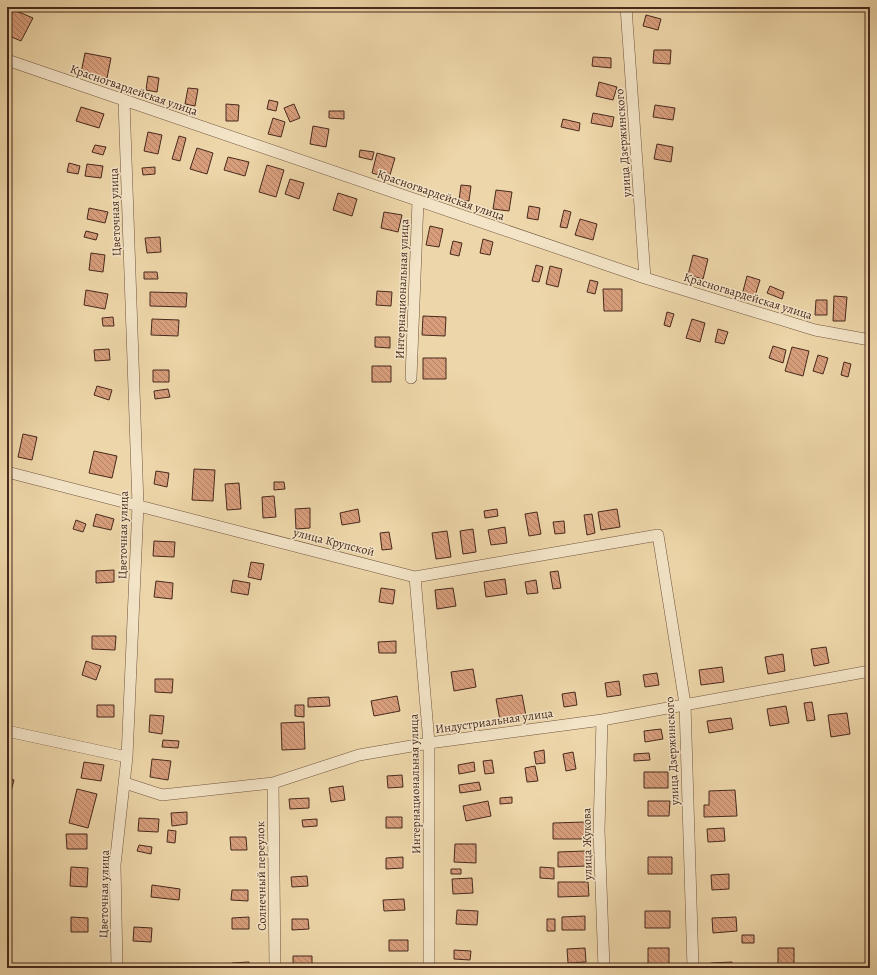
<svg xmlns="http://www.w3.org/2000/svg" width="877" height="975" font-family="Alegreya,serif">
<defs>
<pattern id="building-back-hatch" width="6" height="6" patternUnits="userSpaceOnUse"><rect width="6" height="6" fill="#d89e7c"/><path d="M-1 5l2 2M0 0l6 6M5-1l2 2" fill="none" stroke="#b18165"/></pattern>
</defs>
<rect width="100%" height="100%" fill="#edd6a9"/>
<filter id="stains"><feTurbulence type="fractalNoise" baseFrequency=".005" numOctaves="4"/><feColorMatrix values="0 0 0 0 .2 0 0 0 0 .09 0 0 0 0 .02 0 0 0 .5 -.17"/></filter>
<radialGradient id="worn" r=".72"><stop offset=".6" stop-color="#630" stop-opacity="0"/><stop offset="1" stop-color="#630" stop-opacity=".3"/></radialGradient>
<path fill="url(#building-back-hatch)" stroke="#48291c" d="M7 7 33 18 21 41 7 35Z
M646 15 661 19 658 30 643 26Z
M654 50H671L670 64 653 63Z
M85 53 111 58 107 78 81 73Z
M593 57 611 58V68L592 66Z
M148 76 159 78 157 92 146 90Z
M599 82 617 87 613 100 596 96Z
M188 88 198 89 195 106 185 104Z
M269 100 278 102 276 111 267 109Z
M226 104 239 105 238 121H226Z
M294 104 300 118 290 122 284 108Z
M655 105 675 108 673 120 653 117Z
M81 107 104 114 99 128 76 121Z
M329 111H344V119L329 118Z
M593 113 614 117 612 127 591 123Z
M273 118 285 122 281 137 268 134Z
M563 119 580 123 579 131 561 127Z
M313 126 329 129 326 147 310 144Z
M148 132 162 135 158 154 144 151Z
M179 136 186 138 180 161 172 159Z
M657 144 673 147 671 162 654 159Z
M95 145 106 147 103 155 92 152Z
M197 148 213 153 207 174 190 169Z
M360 150 374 152 372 160 359 157Z
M377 153 395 158 389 178 372 173Z
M228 157 249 162 245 176 224 170Z
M69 163 80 166 78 174 67 172Z
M87 164 103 166 101 178 85 176Z
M267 165 284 170 276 197 259 192Z
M155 167V174L143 175 142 168Z
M290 179 304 183 299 199 285 194Z
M461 185 471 186 469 201 459 200Z
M496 190 512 192 509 211 493 209Z
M338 193 357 199 352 216 333 210Z
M529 206 540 208 538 220 527 218Z
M89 208 108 212 105 223 87 219Z
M564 210 571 212 567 228 560 227Z
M384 212 402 215 398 232 381 228Z
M580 219 597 224 593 240 575 235Z
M430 226 443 229 439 247 426 245Z
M86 231 98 234 96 240 84 237Z
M160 237 161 252 147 253 145 238Z
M483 239 493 242 490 255 480 253Z
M453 241 462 243 459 256 450 254Z
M91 253 105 255 103 272 89 270Z
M693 255 708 259 703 279 688 275Z
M536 265 543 267 539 282 532 281Z
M550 266 562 269 558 287 546 284Z
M144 272H157L158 279H144Z
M747 276 760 280 754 299 742 295Z
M590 280 598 282 595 294 587 292Z
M770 286 784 292 782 299 767 293Z
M603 289H622V311H604Z
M86 290 108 294 105 309 84 305Z
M377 291 392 292 391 306 376 305Z
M150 292 187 293 186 307 150 306Z
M834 296 847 297 845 321H833Z
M816 300H827V315H815Z
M667 312 674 314 670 327 664 325Z
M423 316 446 317 445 336 422 335Z
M113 317 114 326H103L102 318Z
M152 319 179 320 178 336 151 335Z
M692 319 705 323 700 342 686 338Z
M718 329 728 332 724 344 715 342Z
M375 337H390V348L375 347Z
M773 346 786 350 783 363 769 358Z
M792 347 809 351 803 376 785 371Z
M109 349 110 360 95 361 94 350Z
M818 355 828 358 823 374 813 371Z
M423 358H446V379H423Z
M844 362 851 364 848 377 841 375Z
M372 366H391V382H372Z
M153 370H169V382H153Z
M97 386 112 390 109 400 94 395Z
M168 389 170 397 155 399 154 391Z
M23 434 37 437 32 460 18 457Z
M94 451 117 456 112 478 89 473Z
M194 469 215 470 213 501 192 500Z
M156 471 169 473 167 487 154 484Z
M274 482H284L285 489 274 490Z
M239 483 241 509 227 510 225 484Z
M274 496 276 517 263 518 262 497Z
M310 508V528L296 529 295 509Z
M358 509 360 522 342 525 340 513Z
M497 509 498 516 485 518 484 511Z
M617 509 620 527 601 530 598 512Z
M537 512 541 534 529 536 525 514Z
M96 514 114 519 111 530 93 526Z
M592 514 595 533 587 535 584 515Z
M76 520 86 524 83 532 73 529Z
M564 521 565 533 555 534 553 522Z
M505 527 507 543 491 545 488 530Z
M473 529 476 552 463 554 460 531Z
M447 531 451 557 436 559 432 533Z
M389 532 392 549 382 550 380 533Z
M154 541 175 542 174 557 153 556Z
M251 562 264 564 261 580 248 577Z
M114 570V582L96 583V571Z
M558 571 561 588 553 589 550 572Z
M505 579 507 594 486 597 484 582Z
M233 580 250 583 248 595 231 592Z
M536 580 538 593 527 594 525 582Z
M156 581 173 583 172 599 154 597Z
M381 588 395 590 393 604 379 602Z
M453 588 456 606 437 609 435 590Z
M92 636H116L115 650 92 649Z
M866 639H870V656L868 657Z
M396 641V653H379L378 642Z
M826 647 829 663 814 666 811 649Z
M783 654 785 671 768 674 765 657Z
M86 661 101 666 96 680 82 675Z
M722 667 724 682 701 685 699 670Z
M473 669 476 687 454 691 451 672Z
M657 673 659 685 645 687 643 675Z
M155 679H173L172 693 155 692Z
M619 681 621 695 607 697 605 683Z
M575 692 577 705 564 707 562 694Z
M522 695 526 716 500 720 496 699Z
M397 696 400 711 374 716 371 701Z
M329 697 330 706 308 707V698Z
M812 702 815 720 807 721 804 703Z
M97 705H114V717H97Z
M295 705H304V717L295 716Z
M786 706 789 723 770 726 767 709Z
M847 713 850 734 831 737 828 715Z
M150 715 164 716 162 734 149 732Z
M731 718 733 729 709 733 707 721Z
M304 722 305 749 282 750 281 723Z
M661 729 663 739 645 742 644 731Z
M163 740 179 741 178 748 162 747Z
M544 750 545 763 536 764 534 752Z
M573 752 576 769 566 771 563 754Z
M649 753 650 760 634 761V754Z
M152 759 171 761 168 780 150 777Z
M492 760 494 773 485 774 483 761Z
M84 762 104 765 101 781 81 778Z
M474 762 475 771 459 774 458 765Z
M535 766 538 781 527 782 525 768Z
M644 772H668V788H644Z
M402 775 403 787 388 788 387 776Z
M7 778 14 780 7 807Z
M479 782 481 790 460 793 459 785Z
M343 786 345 800 331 802 329 788Z
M77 789 97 794 88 828 69 823Z
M735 790 737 816 704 817V805H709V791Z
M512 797V803L500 804V798Z
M309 798V808L290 809 289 799Z
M488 801 491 816 466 821 463 806Z
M648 801H670L669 816H648Z
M187 812V824L172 826 171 813Z
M386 817H402V828H386Z
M139 818 159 819 158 832 138 831Z
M317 819V826L303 827 302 820Z
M585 822V839H553V823Z
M724 828 725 841 708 842 707 829Z
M168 830 176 831 175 843 167 842Z
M66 834H87V849H67Z
M230 837H246L247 850H231Z
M455 844H476V863L454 862Z
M139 845 152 847 151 854 137 851Z
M586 851 587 866 558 867V852Z
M403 857V868L386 869V858Z
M648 857H672V874H648Z
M71 867 88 868 87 887 70 886Z
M540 867 554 868V879L540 878Z
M451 869H461V874H451Z
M729 874V889L712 890 711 875Z
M307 876 308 886 292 887 291 877Z
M472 878 473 893 453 894 452 879Z
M558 882H588L589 896 558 897Z
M152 885 180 889 179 900 151 897Z
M232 890H248V901L231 900Z
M404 899 405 910 384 911 383 900Z
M457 910 478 911 477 925 456 924Z
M645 911H670V928H645Z
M585 916V930H562V917Z
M71 917 88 918V932H71Z
M249 917V929H232V918Z
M736 917 737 931 713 933 712 918Z
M292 919H308L309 929 292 930Z
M547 919H555V931H547Z
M134 927 152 928 151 942 133 941Z
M742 935H754V943H742Z
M389 940H408V951H389Z
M585 948 586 962 568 963 567 949Z
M648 948H669V967H648Z
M778 948H794V968H778Z
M454 950 471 951 470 960 454 959Z
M293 956H312V968H293Z
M249 962V968H233L232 963Z
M732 962 733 968H711V963Z"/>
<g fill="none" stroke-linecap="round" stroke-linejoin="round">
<g stroke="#71543f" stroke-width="12">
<path id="street" d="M626 7 645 278
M7 60 645 278 815 330 870 340
M411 378 418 201
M7 472 415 577 658 535 685 704 693 968
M415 577 429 743V968
M602 720 599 830 604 968
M7 731 127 757
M125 783 162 795 273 783 359 755 429 743 602 720 870 671
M273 783 275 968
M117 968 115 865 127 757 138 505 124 101"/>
</g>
<use href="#street" stroke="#f3e4c7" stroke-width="11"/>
</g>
<g text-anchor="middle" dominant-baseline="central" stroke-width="3" stroke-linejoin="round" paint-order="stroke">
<g font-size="12" fill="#48291c" stroke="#f3e4c7">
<text transform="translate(134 90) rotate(19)">Красногвардейская улица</text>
<text transform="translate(623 143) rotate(-94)">улица Дзержинского</text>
<text transform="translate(441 195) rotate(19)">Красногвардейская улица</text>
<text transform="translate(115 212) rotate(-92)">Цветочная улица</text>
<text transform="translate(402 289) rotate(-88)">Интернациональная улица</text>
<text transform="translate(748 296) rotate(17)">Красногвардейская улица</text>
<text transform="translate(123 535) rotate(-89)">Цветочная улица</text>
<text transform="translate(334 542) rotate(14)">улица Крупской</text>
<text transform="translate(494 721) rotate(-8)">Индустриальная улица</text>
<text transform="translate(672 751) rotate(-93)">улица Дзержинского</text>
<text transform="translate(415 784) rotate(-91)">Интернациональная улица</text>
<text transform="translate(587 844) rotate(-91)">улица Жукова</text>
<text transform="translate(261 876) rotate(-91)">Солнечный переулок</text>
<text transform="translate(104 894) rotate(-89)">Цветочная улица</text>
</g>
</g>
<rect width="877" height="975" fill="none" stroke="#edd6a9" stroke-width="24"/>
<rect x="8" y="8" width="861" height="959" fill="none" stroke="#48291c" stroke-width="2"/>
<rect x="12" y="12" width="853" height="951" fill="none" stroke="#48291c"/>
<rect width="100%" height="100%" filter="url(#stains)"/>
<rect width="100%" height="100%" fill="url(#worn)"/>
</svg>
